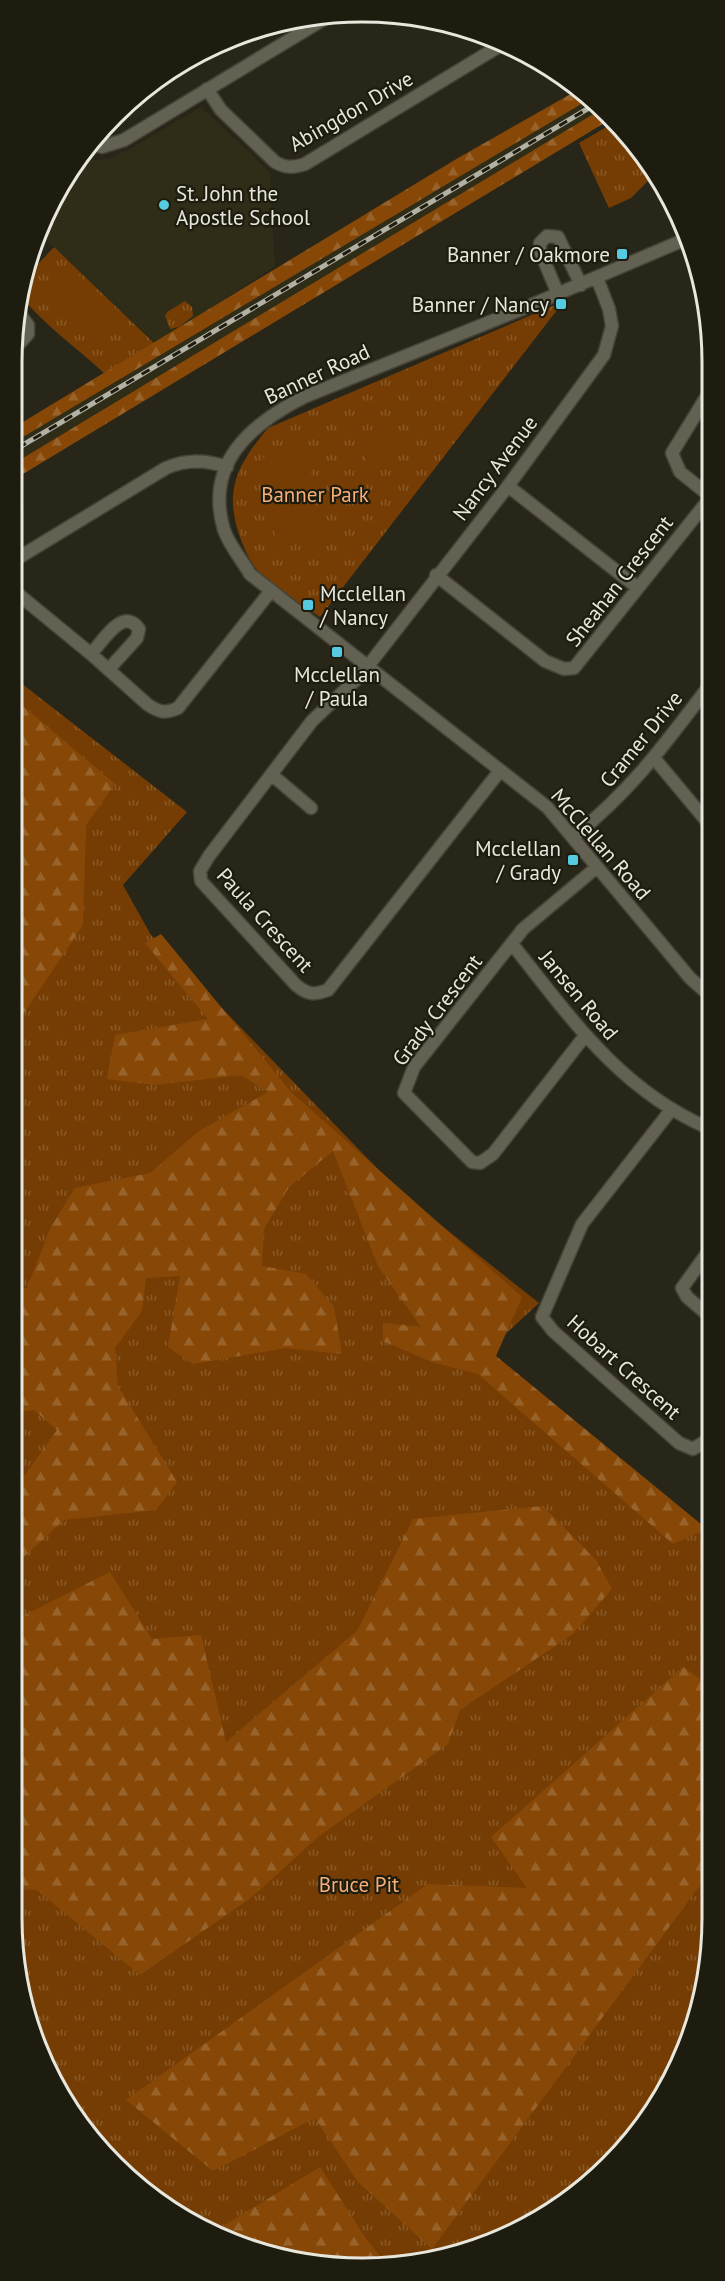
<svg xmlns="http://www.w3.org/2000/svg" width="725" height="2281" font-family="'PT Sans',sans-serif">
<defs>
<pattern id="grass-tufts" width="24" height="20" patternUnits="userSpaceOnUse" patternTransform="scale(1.5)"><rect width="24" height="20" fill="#753d04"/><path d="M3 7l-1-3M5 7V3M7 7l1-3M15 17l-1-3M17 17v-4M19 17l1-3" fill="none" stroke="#895928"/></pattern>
<pattern id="forest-firs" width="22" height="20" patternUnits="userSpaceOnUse" patternTransform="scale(1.5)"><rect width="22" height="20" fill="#874807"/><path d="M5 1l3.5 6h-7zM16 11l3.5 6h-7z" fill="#98622b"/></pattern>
</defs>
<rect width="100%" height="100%" fill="#282618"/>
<path fill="#2f2c17" d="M588 100 600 110 18 461V440Z
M201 107 270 172 275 266 156 344 43 237 69 173 85 161 108 159 128 150Z"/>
<path fill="url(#grass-tufts)" d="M615 122 626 131 655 174 631 198 609 208 579 143Z
M54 247 155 344 105 374C76 347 43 324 19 294L26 277Z
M185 301 192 307 193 316 179 327 170 329 165 316 167 312Z
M564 301 320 617C300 603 278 590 260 573 251 565 244 548 240 537 223 490 238 464 268 428Z
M17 680 187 812 123 885 151 935 403 1195 539 1303 485 1353 529 1394 707 1537 706 1987 654 2113 576 2197 454 2257 317 2266 207 2233 99 2150 39 2052 12 1918Z"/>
<path fill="url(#forest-firs)" d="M576 91 588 100 18 440V425L458 158Z
M600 110 611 119 18 477V461Z
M17 701 115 784 86 825 83 925 16 1025Z
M161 934 291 1092 522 1297 496 1356 707 1529 673 1544 478 1374 432 1362 383 1341V1323L421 1327 378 1266 333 1151 289 1187 264 1229 262 1266 306 1274 334 1307 342 1354 286 1348 193 1364 168 1347 180 1276 146 1278 142 1311 115 1348 118 1386 177 1482 156 1510 64 1520 13 1567 14 1490 57 1430 34 1410 14 1413 15 1289 27 1288 51 1227 75 1188 150 1173 199 1131 268 1092 241 1075 155 1085 107 1079 115 1035 208 1019 145 943Z
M543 1506 596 1560 612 1589 573 1634 460 1710 448 1744 318 1837 252 1897 140 1975 37 1890 12 1889 13 1621 110 1572 152 1639 201 1635 226 1742 357 1631 413 1519Z
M683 1667 707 1684 706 1877 432 2249 358 2182 315 2118 213 2171 126 2100 428 1884 527 1888 491 1837Z
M320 2167 367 2240 385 2262 317 2266 210 2234Z"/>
<path fill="#753d04" d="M74 271 126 318 99 348 47 301Z
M388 434 395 453 368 464 361 445Z
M307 451 320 535 276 542 262 458Z"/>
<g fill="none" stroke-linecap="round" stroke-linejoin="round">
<g stroke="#454338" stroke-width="15">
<path id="minor" d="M207 89 221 110 275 162C286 168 293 168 305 164L501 45
M94 145 102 147 124 140 324 19
M686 239 522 309 304 397C251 424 204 463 224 530 229 545 242 560 250 574L547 807 690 978 708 994
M558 294 540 251V243L547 236 558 237 581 285
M19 344 28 334V325L19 313
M508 486 638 588
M710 496 680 472 672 453 710 391
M18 558 166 468C186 459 207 460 227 467
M436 575 545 661 564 669 574 668 710 498
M18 594 91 654 147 704C158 712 165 714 178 708L270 592
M91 654C103 641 123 606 139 629L137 638 109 669
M654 758 709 824
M499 772 328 990C314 995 308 995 296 985L201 881 200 871 209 856 312 721 361 675 508 486 604 355 612 326 609 309 597 278
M272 775 311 808
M573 837C631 791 665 744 709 686
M512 944C571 1018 619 1089 708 1128
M584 1037 493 1154 480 1163 472 1162 404 1093 414 1067 523 929 597 867
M671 1110 582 1224 542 1317 553 1331 679 1443 693 1449 707 1440
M708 1315 687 1297 682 1288 708 1252"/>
</g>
<use href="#minor" stroke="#636151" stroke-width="12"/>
<g stroke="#b2b1a6" stroke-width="5">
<path id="rail" d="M18 448 594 105"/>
</g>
<use href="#rail" stroke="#1e1c0e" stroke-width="3" stroke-dasharray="9" stroke-linecap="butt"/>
</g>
<g fill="#55cae0" stroke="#1e1c0e" stroke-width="2">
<circle cx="164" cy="205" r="6"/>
<rect x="616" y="248" width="12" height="12" rx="3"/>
<rect x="555" y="298" width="12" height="12" rx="3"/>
<rect x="302" y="599" width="12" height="12" rx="3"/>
<rect x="331" y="646" width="12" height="12" rx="3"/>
<rect x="567" y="854" width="12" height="12" rx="3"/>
</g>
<g text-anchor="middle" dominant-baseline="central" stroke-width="4.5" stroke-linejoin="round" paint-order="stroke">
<g font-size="21" fill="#e8e7de" stroke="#1e1c0e">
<text transform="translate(351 111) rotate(-30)">Abingdon Drive</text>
<text transform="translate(317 374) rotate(-25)">Banner Road</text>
<text transform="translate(495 468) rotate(-53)">Nancy Avenue</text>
<text transform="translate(619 581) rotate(-52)">Sheahan Crescent</text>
<text transform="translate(641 739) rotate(-51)">Cramer Drive</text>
<text transform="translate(601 844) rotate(49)">McClellan Road</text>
<text transform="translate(265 920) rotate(48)">Paula Crescent</text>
<text transform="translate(579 995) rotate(50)">Jansen Road</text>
<text transform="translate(437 1010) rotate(-53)">Grady Crescent</text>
<text transform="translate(624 1367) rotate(42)">Hobart Crescent</text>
</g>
<g font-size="21" fill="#e8e7de" stroke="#1e1c0e" text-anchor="end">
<text x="176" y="193" text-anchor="start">St. John the<tspan x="176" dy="24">Apostle School</tspan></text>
<text x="610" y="254">Banner / Oakmore</text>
<text x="549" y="304">Banner / Nancy</text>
<text x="320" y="593" text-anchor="start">Mcclellan<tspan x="320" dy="24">/ Nancy</tspan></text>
<text x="337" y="674" text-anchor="middle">Mcclellan<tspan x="337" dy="24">/ Paula</tspan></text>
<text x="561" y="848">Mcclellan<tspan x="561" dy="24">/ Grady</tspan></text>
</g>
<g font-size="21" fill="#f7ae77" stroke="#1e1c0e">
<text x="315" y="494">Banner Park</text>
<text x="359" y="1884">Bruce Pit</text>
</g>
</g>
<path d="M0 0H725V2281H0ZM362 22H362A340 340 0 0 1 702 362V1918A340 340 0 0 1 362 2258H362A340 340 0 0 1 22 1918V362A340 340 0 0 1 362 22Z" fill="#1e1c0e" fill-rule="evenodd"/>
<path fill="none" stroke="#e8e7de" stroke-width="3" d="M362 22H362A340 340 0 0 1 702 362V1918A340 340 0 0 1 362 2258H362A340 340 0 0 1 22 1918V362A340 340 0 0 1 362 22Z"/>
</svg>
